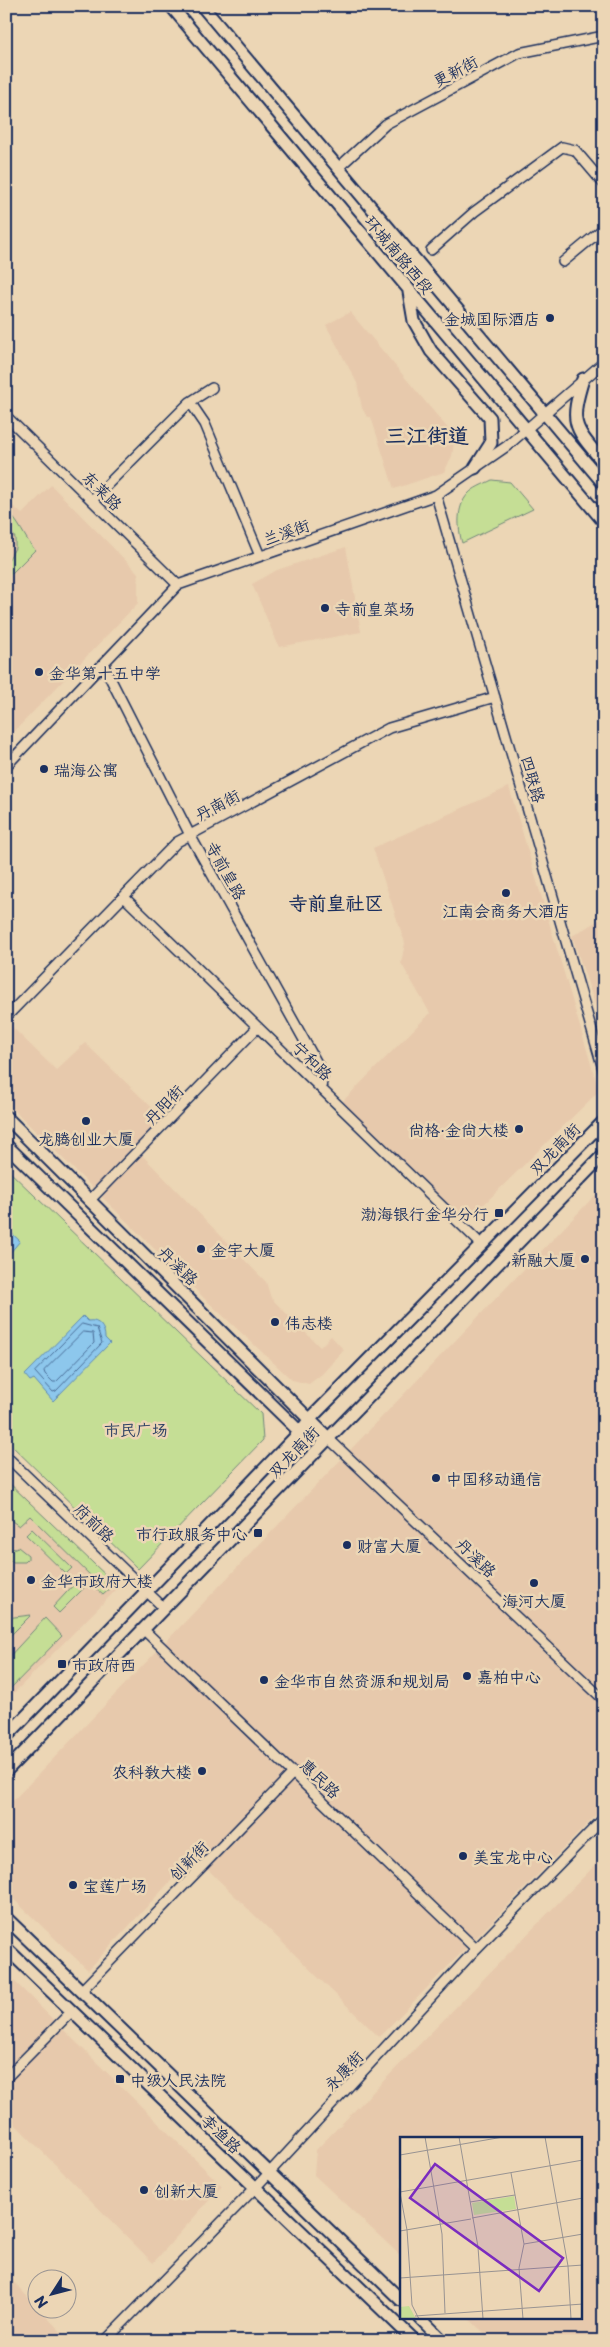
<svg xmlns="http://www.w3.org/2000/svg" width="610" height="2347" font-family="'Playpen Sans','LXGW WenKai TC',sans-serif">
<rect width="100%" height="100%" fill="#ecd6b5"/>
<filter id="ink" filterUnits="userSpaceOnUse"><feTurbulence type="fractalNoise" baseFrequency=".02" numOctaves="2"/><feDisplacementMap in="SourceGraphic" scale="10" xChannelSelector="R" yChannelSelector="G"/><feConvolveMatrix kernelMatrix="1 2 1 2 8 2 1 2 1" color-interpolation-filters="sRGB"/></filter>
<g filter="url(#ink)">
<path fill="#e7c9ac" d="M350 312 455 437 452 456 444 472 394 489 371 417H367L362 408 357 383 326 325Z
M51 485 138 573V603L6 740V500L22 514Z
M346 547 361 632 279 647 252 584 277 570Z
M509 787 599 1091 465 1223 341 1103 430 1013 401 963 405 943 373 848Z
M604 917V1031L572 936Z
M6 1015 12 1020 9 1024 56 1070 85 1043 169 1124 140 1153 266 1282 271 1298 320 1347 331 1336 344 1350 322 1374 309 1384 292 1380 206 1300 6 1102Z
M604 1186V1807L379 2037 194 1856 88 1970 6 1892V1808Z
M6 1478 117 1589 6 1701Z
M604 1856V2341H493L468 2318H581V2138H401V2256L314 2175 316 2150Z
M6 1973 222 2186 153 2263 6 2115Z
M6 2274 37 2307 38 2310H40L70 2341H6Z"/>
<path fill="#c5de95" stroke="#70867a" d="M492 480 510 482 533 509 462 543C458 528 456 507 468 494 473 488 484 484 492 480Z
M6 511C19 520 24 538 35 550L6 579V564L15 548V538L6 524Z
M6 1168 261 1414 263 1440 138 1569 6 1440Z
M6 1480 115 1584 103 1595 95 1588 98 1583 30 1516 19 1526 6 1517Z
M32 1529 72 1568 66 1574 26 1535Z
M18 1547 28 1555V1559L25 1562H13L7 1559 6 1551Z
M79 1579 86 1586 59 1613 53 1607Z
M31 1615 6 1640V1618Z
M45 1618 62 1636 6 1693V1660Z"/>
<path fill="#8dc7ec" stroke="#5f8ab3" d="M6 1228 20 1241 9 1254 6 1252Z
M83 1316 88 1321C99 1319 105 1328 105 1338L110 1343 53 1401 34 1379 30 1381 25 1375Z"/>
<g fill="none" stroke-linecap="round" stroke-linejoin="round">
<path stroke="#496c97" stroke-width="1" d="M82 1324 97 1328 102 1343 56 1391 53 1392 35 1372Z
M83 1332 93 1333 94 1343 56 1382H53L45 1374 44 1371Z"/>
<g stroke="#1b2f5e" stroke-width="12">
<path id="minor" d="M338 168 386 124 519 53 604 36
M431 250 474 212 562 147 575 150 604 184
M563 262 604 228
M190 402 205 424 260 556
M6 416 178 585
M436 495 604 1072
M92 500 190 402 212 388
M103 664 190 835 323 1074 321 1088
M6 766 178 585 436 495 507 446 604 362
M124 897 482 1245
M6 1017 177 842 389 728 495 697
M89 1201 258 1027
M328 1438 604 1700
M6 1456 164 1608
M144 1630 476 1949
M82 1990 294 1772
M6 2078 72 2011
M105 2341 256 2187 476 1949 604 1818"/>
</g>
<g stroke="#1b2f5e" stroke-width="15">
<path id="major" d="M171 6 604 522
M202 6 604 484
M409 292 414 321 431 351 490 418 491 443 475 468
M583 379C569 425 574 427 604 463
M6 1117 328 1438
M6 1145 300 1432 327 1437
M6 1737 300 1432 309 1420 604 1121
M6 1771 604 1154
M6 1918 401 2300
M6 1948 415 2341
M420 2318 443 2341"/>
</g>
<use href="#minor" stroke="#ecd6b5" stroke-width="9"/>
<use href="#major" stroke="#ecd6b5" stroke-width="11"/>
</g>
</g>
<g fill="#1b2f5e" stroke="#ecd6b5" stroke-width="2">
<circle cx="550" cy="318" r="5"/>
<circle cx="325" cy="608" r="5"/>
<circle cx="39" cy="672" r="5"/>
<circle cx="44" cy="769" r="5"/>
<circle cx="506" cy="893" r="5"/>
<circle cx="86" cy="1121" r="5"/>
<circle cx="519" cy="1129" r="5"/>
<rect x="494" y="1208" width="10" height="10" rx="2.5"/>
<circle cx="201" cy="1249" r="5"/>
<circle cx="585" cy="1259" r="5"/>
<circle cx="275" cy="1322" r="5"/>
<circle cx="436" cy="1478" r="5"/>
<rect x="253" y="1528" width="10" height="10" rx="2.5"/>
<circle cx="347" cy="1545" r="5"/>
<circle cx="31" cy="1580" r="5"/>
<circle cx="534" cy="1583" r="5"/>
<rect x="57" y="1659" width="10" height="10" rx="2.5"/>
<circle cx="467" cy="1676" r="5"/>
<circle cx="264" cy="1680" r="5"/>
<circle cx="202" cy="1771" r="5"/>
<circle cx="463" cy="1856" r="5"/>
<circle cx="73" cy="1885" r="5"/>
<rect x="115" y="2074" width="10" height="10" rx="2.5"/>
<circle cx="144" cy="2190" r="5"/>
</g>
<g text-anchor="middle" dominant-baseline="central" stroke-width="5" stroke-linejoin="round" paint-order="stroke">
<g font-size="16" fill="#1b2f5e" stroke="#ecd6b5">
<text transform="translate(455 70) rotate(-28)">更新街</text>
<text transform="translate(400 254) rotate(50)">环城南路西段</text>
<text transform="translate(103 490) rotate(45)">东莱路</text>
<text transform="translate(286 531) rotate(-19)">兰溪街</text>
<text transform="translate(534 779) rotate(74)">四联路</text>
<text transform="translate(217 804) rotate(-28)">丹南街</text>
<text transform="translate(227 870) rotate(61)">寺前皇路</text>
<text transform="translate(313 1060) rotate(44)">宁和路</text>
<text transform="translate(163 1104) rotate(-46)">丹阳街</text>
<text transform="translate(554 1148) rotate(-46)">双龙南街</text>
<text transform="translate(179 1265) rotate(44)">丹溪路</text>
<text transform="translate(293 1451) rotate(-46)">双龙南街</text>
<text transform="translate(95 1522) rotate(44)">府前路</text>
<text transform="translate(477 1557) rotate(44)">丹溪路</text>
<text transform="translate(321 1778) rotate(44)">惠民路</text>
<text transform="translate(188 1860) rotate(-46)">创新街</text>
<text transform="translate(343 2070) rotate(-47)">永康街</text>
<text transform="translate(222 2133) rotate(44)">李渔路</text>
</g>
<g font-size="16" fill="#1b2f5e" stroke="#ecd6b5" text-anchor="start">
<text x="540" y="318" text-anchor="end">金城国际酒店</text>
<text x="335" y="608">寺前皇菜场</text>
<text x="49" y="672">金华第十五中学</text>
<text x="54" y="769">瑞海公寓</text>
<text x="506" y="910" text-anchor="middle">江南会商务大酒店</text>
<text x="509" y="1129" text-anchor="end">尚格·金尚大楼</text>
<text x="86" y="1138" text-anchor="middle">龙腾创业大厦</text>
<text x="489" y="1213" text-anchor="end">渤海银行金华分行</text>
<text x="211" y="1249">金宇大厦</text>
<text x="575" y="1259" text-anchor="end">新融大厦</text>
<text x="285" y="1322">伟志楼</text>
<text x="446" y="1478">中国移动通信</text>
<text x="248" y="1533" text-anchor="end">市行政服务中心</text>
<text x="357" y="1545">财富大厦</text>
<text x="41" y="1580">金华市政府大楼</text>
<text x="534" y="1600" text-anchor="middle">海河大厦</text>
<text x="72" y="1664">市政府西</text>
<text x="477" y="1676">嘉柏中心</text>
<text x="274" y="1680">金华市自然资源和规划局</text>
<text x="192" y="1771" text-anchor="end">农科教大楼</text>
<text x="473" y="1856">美宝龙中心</text>
<text x="83" y="1885">宝莲广场</text>
<text x="130" y="2079">中级人民法院</text>
<text x="154" y="2190">创新大厦</text>
</g>
<g font-size="16" fill="#2c4064" stroke="#ecd6b5">
<text x="136" y="1429">市民广场</text>
</g>
<g font-size="19" font-weight="bold" fill="#1b2f5e" stroke="#ecd6b5">
<text x="336" y="902">寺前皇社区</text>
</g>
<g font-size="21" font-weight="bold" fill="#1b2f5e" stroke="#ecd6b5">
<text x="427" y="434">三江街道</text>
</g>
</g>
<g transform="translate(400 2137)">
<rect width="182" height="182" fill="#ecd6b5"/>
<path d="M114 59 116 72 74 78 72 66ZM9 169 16 182H0V170Z" fill="#c5de95"/>
<path fill="none" stroke="#989392" stroke-width="1" d="M25 0 42 97 45 176M59 0 78 110 83 182M145 0 168 129 171 182M0 18 103 0M111 36 124 107 119 131 123 182M0 55 183 23M0 56 7 93 12 168 19 182M70 65 115 58M72 81 183 61M0 94 71 82M124 107 183 97M0 141 183 128M15 179 183 167"/>
<path fill="#7b2cbf" fill-opacity="0.15" stroke="#7b2cbf" stroke-width="2.5" d="M35 27 163 121 139 154 10 61Z"/>
<rect width="182" height="182" fill="none" stroke="#1b2f5e" stroke-width="2.5"/>
</g>
<rect width="610" height="2347" fill="none" stroke="#ecd6b5" stroke-width="25"/>
<rect x="12" y="12" width="585" height="2322" fill="none" stroke="#1b2f5e" stroke-width="2" filter="url(#ink)"/>
<g transform="translate(52 2294) rotate(234)"><circle r="24" fill="#ecd6b5" stroke="#989392"/>
<path d="M0-4L9 19L0 12L-9 19Z" fill="#1b2f5e"/>
<text y="-8" font-size="14" font-weight="bold" text-anchor="middle" fill="#1b2f5e">N</text>
</g>
</svg>
